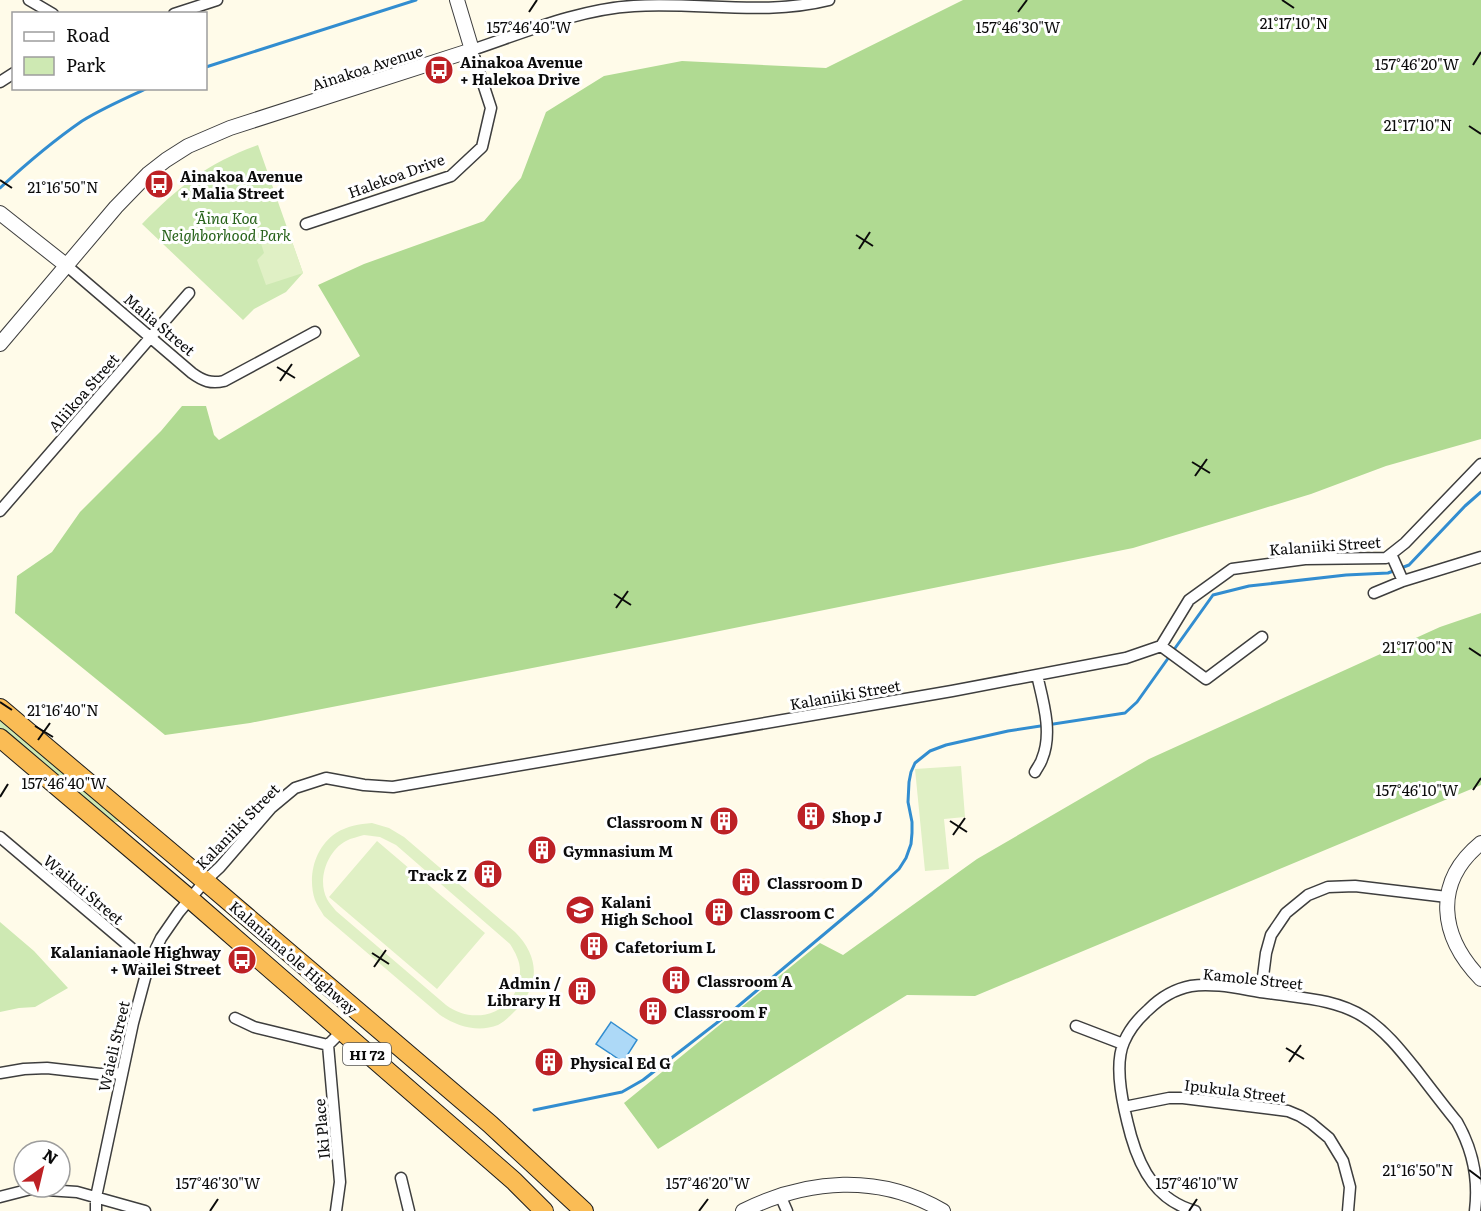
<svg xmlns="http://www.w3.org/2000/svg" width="1481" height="1211" font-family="Literata,serif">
<rect width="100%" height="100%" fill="#fffbe9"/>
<path fill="#cee9b3" d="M258 145 303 273 286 292 254 309 243 320 142 224C178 187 209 162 258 145Z
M0 719 121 822H116L110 820 89 802 0 730Z
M0 922 34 951 68 988 35 1007 19 1008 0 1012Z"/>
<path fill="#b0da92" d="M963 0H1481V439L1386 466 1311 494 1133 548 665 642 250 723 165 735 15 613 17 576 52 552 80 512 161 431 182 406H206L214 435 219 440 360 356 318 285 364 264 484 221 521 178 546 112 604 76 682 61 826 68Z
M1481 613V785L975 996 907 995 658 1149 624 1103 820 943 843 955 977 859 1149 759 1440 627Z"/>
<path fill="#e0f0c5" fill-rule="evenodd" d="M288 230 303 273 266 285 257 260 264 253 259 237Z
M961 766 965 817 944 819 949 869 925 871 915 769Z
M372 823 389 828 404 837 515 932C540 957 540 985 516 1010 511 1015 504 1022 498 1025 478 1033 456 1026 440 1015L324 916C321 911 317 905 315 900 307 876 315 847 336 833 347 826 359 824 372 823ZM364 835 380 837 396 845 510 944C515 952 520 961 520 970 521 1011 476 1028 446 1005L336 911C333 907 329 903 327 899 317 880 327 851 346 841 351 838 358 837 364 835Z
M377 841 485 933 437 989 329 897Z"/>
<path fill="#add9f7" stroke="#328dd0" stroke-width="1.5" d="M611 1022 637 1040 623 1062 596 1044Z"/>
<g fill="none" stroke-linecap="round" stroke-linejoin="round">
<path stroke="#328dd0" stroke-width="3" d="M206 67 416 0
M0 188C26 164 53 141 82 121 103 108 126 98 148 88
M1173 651 1213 595 1249 586 1346 575 1388 573 1409 565 1465 506 1481 492
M534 1110 622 1092 643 1080 736 1008 872 894 899 869 906 858 911 844 912 833V822L908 802 909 782 911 772 915 763 930 751 946 745 1008 731 1125 713 1137 702 1169 657"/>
<g stroke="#3e3e3e" stroke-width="13">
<path id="minor" d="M29 0 53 14
M174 14 217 0
M0 82 14 73
M306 224 451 176 482 147 491 108 472 50C523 33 579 9 634 6 699 2 766 16 829 0
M67 266 192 373C203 381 211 384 224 381L315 332
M0 511 189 293
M1391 554 1403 581 1481 557
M1374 593 1403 581
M1161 646 1206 679 1262 637
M1035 772C1037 768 1041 763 1042 759 1053 733 1043 701 1037 675
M0 837 149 963
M1261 992 1266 953 1271 935 1286 913 1308 895 1328 887 1355 886 1447 897
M235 1018 254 1027 328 1045
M1076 1026 1123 1044
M0 1073 24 1069 47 1068 100 1074 122 1073
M1124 1107 1169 1098H1183L1288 1111 1300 1116 1311 1123 1329 1138 1343 1161 1350 1187 1348 1211
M401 1178 409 1211
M780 1195 787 1211
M0 1197 31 1189 77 1192 145 1211
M96 1211V1197L133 1023 149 963 161 938 179 912 205 881 220 867 271 808 295 788 326 778 364 785 393 787 952 691 1126 658 1161 646 1189 600 1232 569 1305 559 1386 558 1405 543 1481 464
M336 1211 340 1182 328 1045 341 1032
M1195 1211C1158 1201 1141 1171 1131 1136 1124 1110 1113 1067 1124 1042 1129 1030 1139 1018 1148 1010 1160 998 1175 989 1191 986 1215 982 1245 990 1268 993 1301 998 1336 999 1364 1017 1386 1031 1402 1052 1418 1072 1431 1089 1444 1106 1457 1122 1473 1150 1479 1179 1475 1211"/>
</g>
<g stroke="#3e3e3e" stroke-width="16">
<path id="tertiary" d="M0 213 67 266
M0 344 116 207 148 174 166 160 188 146 230 128 472 50 457 0
M1481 843C1432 883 1440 937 1481 979
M743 1211C807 1179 879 1173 943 1211"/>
</g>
<g stroke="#1c1c1c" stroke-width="20">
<path id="trunk" d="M0 708 205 881 490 1124 584 1211
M0 738 190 899 514 1181 544 1211"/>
</g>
<use href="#minor" stroke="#fff" stroke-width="10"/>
<use href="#tertiary" stroke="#fff" stroke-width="14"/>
<use href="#trunk" stroke="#fabc55" stroke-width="18"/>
</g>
<path fill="none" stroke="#0b0b0b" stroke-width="2" d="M1282 0 1294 8M529 12 537 0M1018 12 1027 0M1473 65 1481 52M1469 126 1481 134M0 180 12 188M856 235 873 246M859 249 870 232M277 367 295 378M280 381 292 364M1192 462 1210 473M1195 476 1207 459M614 594 631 605M616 608 628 591M1469 648 1481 656M0 702 12 710M35 726 53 737M38 740 50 723M1473 790 1481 778M0 797 8 784M950 821 967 832M953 835 965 818M372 953 389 964M374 967 386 950M1286 1048 1304 1059M1289 1062 1301 1045M1469 1170 1481 1179M210 1211 218 1199M699 1211 708 1199M1189 1211 1197 1199"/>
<defs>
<g id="bus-disc" transform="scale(1.5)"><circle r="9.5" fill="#bd2125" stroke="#fff"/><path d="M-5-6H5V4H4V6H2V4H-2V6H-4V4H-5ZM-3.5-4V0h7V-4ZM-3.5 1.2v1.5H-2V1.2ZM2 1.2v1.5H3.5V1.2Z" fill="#fff"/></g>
<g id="building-disc" transform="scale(1.5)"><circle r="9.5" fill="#bd2125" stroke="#fff"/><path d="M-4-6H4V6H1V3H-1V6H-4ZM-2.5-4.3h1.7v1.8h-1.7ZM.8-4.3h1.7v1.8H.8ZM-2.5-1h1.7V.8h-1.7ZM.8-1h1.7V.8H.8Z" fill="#fff"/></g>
<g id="school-disc" transform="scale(1.5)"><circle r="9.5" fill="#bd2125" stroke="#fff"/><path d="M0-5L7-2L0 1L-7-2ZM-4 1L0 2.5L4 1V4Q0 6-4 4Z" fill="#fff"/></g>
</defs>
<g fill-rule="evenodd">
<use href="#bus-disc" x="439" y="70"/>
<use href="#bus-disc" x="159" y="184"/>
<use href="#building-disc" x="811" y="816"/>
<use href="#building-disc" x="724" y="821"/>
<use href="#building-disc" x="542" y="850"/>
<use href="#building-disc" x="488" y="874"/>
<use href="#building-disc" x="746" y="882"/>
<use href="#school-disc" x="580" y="910"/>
<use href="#building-disc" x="719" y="912"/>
<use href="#building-disc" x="594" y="946"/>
<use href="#bus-disc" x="242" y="960"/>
<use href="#building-disc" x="676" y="980"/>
<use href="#building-disc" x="582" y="991"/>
<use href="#building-disc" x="653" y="1011"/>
<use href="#building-disc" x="549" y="1062"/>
</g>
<g text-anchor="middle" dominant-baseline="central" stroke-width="6" stroke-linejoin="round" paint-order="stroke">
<rect fill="#fff" stroke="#545454" stroke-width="1.5" x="343" y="1043" width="48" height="22" rx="4.5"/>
<g font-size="14" font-weight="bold" fill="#0b0b0b">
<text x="367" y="1054">HI 72</text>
</g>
<g font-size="15" font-weight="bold" fill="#0b0b0b" stroke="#fff" text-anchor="start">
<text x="460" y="61">Ainakoa Avenue<tspan x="460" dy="17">+ Halekoa Drive</tspan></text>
<text x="180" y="175">Ainakoa Avenue<tspan x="180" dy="17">+ Malia Street</tspan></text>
<text x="832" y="816">Shop J</text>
<text x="703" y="821" text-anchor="end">Classroom N</text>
<text x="563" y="850">Gymnasium M</text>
<text x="467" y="874" text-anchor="end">Track Z</text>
<text x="767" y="882">Classroom D</text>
<text x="601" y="901">Kalani<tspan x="601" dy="17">High School</tspan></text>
<text x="740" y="912">Classroom C</text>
<text x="615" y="946">Cafetorium L</text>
<text x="221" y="951" text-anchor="end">Kalanianaole Highway<tspan x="221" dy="17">+ Wailei Street</tspan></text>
<text x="697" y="980">Classroom A</text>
<text x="561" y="982" text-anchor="end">Admin /<tspan x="561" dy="17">Library H</tspan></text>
<text x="674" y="1011">Classroom F</text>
<text x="570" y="1062">Physical Ed G</text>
</g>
<g font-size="15" fill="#0b0b0b" stroke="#fff">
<text transform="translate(367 67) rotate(-18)">Ainakoa Avenue</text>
<text transform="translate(396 175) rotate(-20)">Halekoa Drive</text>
<text transform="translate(160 324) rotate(40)">Malia Street</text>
<text transform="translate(83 392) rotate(-49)">Aliikoa Street</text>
<text transform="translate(1325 545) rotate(-4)">Kalaniiki Street</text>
<text transform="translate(845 694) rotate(-10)">Kalaniiki Street</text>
<text transform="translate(237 826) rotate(-46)">Kalaniiki Street</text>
<text transform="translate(84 889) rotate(40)">Waikui Street</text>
<text transform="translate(294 957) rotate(41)">Kalaniana’ole Highway</text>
<text transform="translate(1253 978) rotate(6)">Kamole Street</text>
<text transform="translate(113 1046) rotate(-77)">Waieli Street</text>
<text transform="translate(1235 1090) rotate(7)">Ipukula Street</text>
<text transform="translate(321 1129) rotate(-95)">Iki Place</text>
</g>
<g font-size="15" font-style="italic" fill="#28631b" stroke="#fff">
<text x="226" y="217">‘Āina Koa<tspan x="226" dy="17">Neighborhood Park</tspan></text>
</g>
</g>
<g font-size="15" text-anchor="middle" fill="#0b0b0b" stroke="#fff" stroke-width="6" stroke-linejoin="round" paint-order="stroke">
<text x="1294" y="29">21°17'10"N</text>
<text x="529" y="33">157°46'40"W</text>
<text x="1018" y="33">157°46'30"W</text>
<text x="1417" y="70">157°46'20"W</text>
<text x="1418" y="131">21°17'10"N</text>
<text x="63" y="193">21°16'50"N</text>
<text x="1418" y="653">21°17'00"N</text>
<text x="63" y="716">21°16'40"N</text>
<text x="64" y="789">157°46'40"W</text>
<text x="1417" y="796">157°46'10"W</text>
<text x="1418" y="1176">21°16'50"N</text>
<text x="218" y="1189">157°46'30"W</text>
<text x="708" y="1189">157°46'20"W</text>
<text x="1197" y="1189">157°46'10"W</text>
</g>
<rect x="12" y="12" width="195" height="78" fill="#ffffff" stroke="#9d9d9d" stroke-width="1.5"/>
<rect x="24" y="32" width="30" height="9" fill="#ffffff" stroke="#9d9d9d" stroke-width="1.5"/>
<text x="66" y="42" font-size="18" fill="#0b0b0b">Road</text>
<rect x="24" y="57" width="30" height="18" fill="#cee9b3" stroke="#9d9d9d" stroke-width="1.5"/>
<text x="66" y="72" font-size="18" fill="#0b0b0b">Park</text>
<g transform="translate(42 1169) rotate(34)"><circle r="28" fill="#ffffff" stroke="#9d9d9d" stroke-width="1.5"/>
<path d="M0-4.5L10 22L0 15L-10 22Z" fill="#bd2125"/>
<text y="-9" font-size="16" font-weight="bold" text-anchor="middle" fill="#0b0b0b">N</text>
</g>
</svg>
